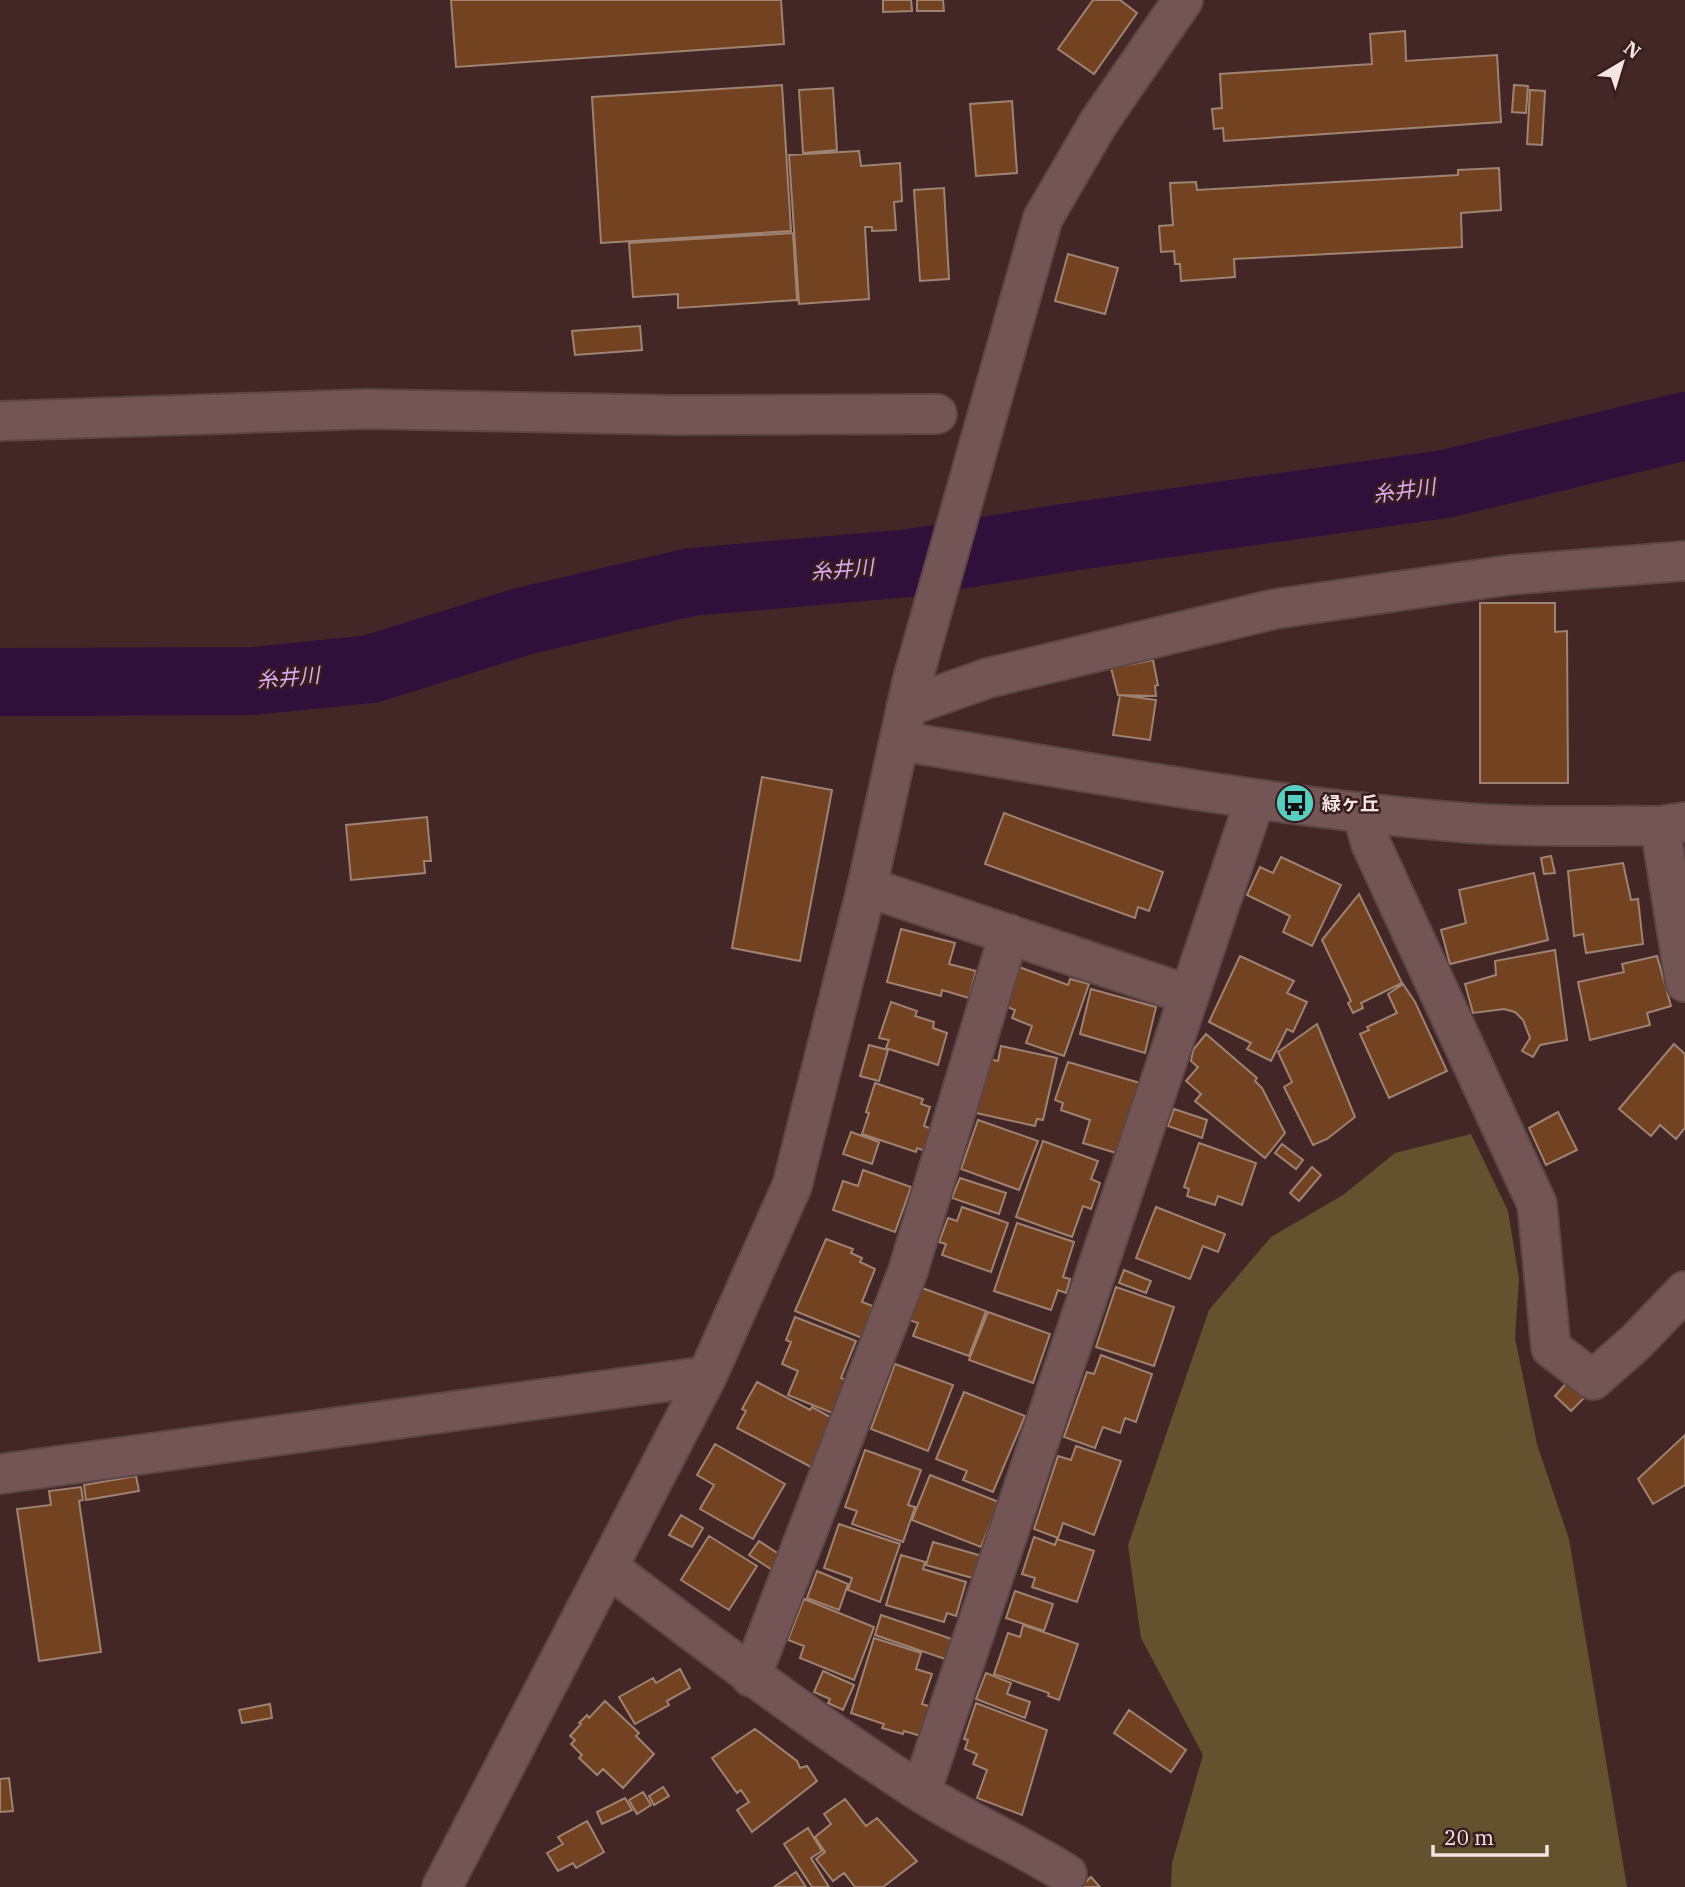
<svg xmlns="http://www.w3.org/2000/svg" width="1685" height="1887" font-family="'IBM Plex Serif','Noto Sans JP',serif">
<rect width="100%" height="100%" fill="#422726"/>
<path fill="#62522d" d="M1471 1134 1508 1211 1519 1279 1515 1338 1537 1444 1569 1539 1627 1887H1171L1172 1863 1203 1755 1141 1638 1128 1545 1209 1310 1271 1237 1343 1195 1395 1153Z"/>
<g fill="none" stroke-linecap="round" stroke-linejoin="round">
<path stroke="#2e103a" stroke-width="68" d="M0 682 253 681 371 669 524 621 691 582 910 563 1063 538 1445 484 1685 426"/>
</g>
<path fill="#734220" stroke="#9e8372" stroke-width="2" d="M451 0H781L784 44 456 67Z
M883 0H911L912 11 883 12Z
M917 0H943L944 11H917Z
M1093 0H1120L1137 13 1094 74 1058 49Z
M1405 31 1406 61 1497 55 1501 122 1224 141 1223 128 1214 129 1212 109 1222 108 1220 74 1372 64 1370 34Z
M782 85 791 231 601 243 592 97Z
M1514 85 1528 86 1526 113 1512 112Z
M833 88 837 150 803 153 799 90Z
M1530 90 1545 91 1542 145 1527 144Z
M1012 101 1017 173 976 176 970 104Z
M859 151 861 166 900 163 902 201 894 202 896 230 872 231V227H865L869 299 799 304 789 155Z
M1499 168 1501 210 1461 213 1462 247 1234 259 1235 277 1181 281 1180 264H1175L1174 251 1161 252 1159 226 1173 225 1170 183 1196 182 1197 190 1458 175V170Z
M944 188 949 279 920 281 914 190Z
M793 233 797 300 678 308V294L633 297 629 243Z
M1068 254 1118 268 1105 314 1055 301Z
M640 326 642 350 575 355 572 331Z
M1480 603H1555V632L1567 631 1568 783H1480Z
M1153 660 1158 685 1155 686 1156 696 1118 695 1111 668 1118 666V664L1128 662V665Z
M1120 695 1156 700 1150 740 1113 735Z
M762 777 832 790 800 961 732 948Z
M1004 813 1163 872 1149 911 1138 907 1135 918 985 864Z
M427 817 431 861H424L425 873 351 880 346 825Z
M1551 856 1555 873 1544 874 1541 858Z
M1281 857 1341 885 1312 946 1283 932 1290 916 1247 895 1260 867 1273 873Z
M1623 863 1631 900 1638 899 1643 944 1586 953 1583 934 1574 936 1568 871Z
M1534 873 1548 940 1450 964 1441 930 1466 923 1459 890Z
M1359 894 1402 983 1361 1003 1363 1008 1353 1013 1348 1003 1351 1001 1322 940Z
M901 929 955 943 949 964 976 971 969 998 942 990 941 996 887 982Z
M1555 950 1567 1040 1540 1045 1533 1057 1522 1051 1530 1038 1523 1020 1515 1012 1504 1009 1473 1013 1465 984 1496 975 1495 961Z
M1240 956 1294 981 1287 993 1307 1002 1293 1032 1287 1029 1271 1061 1247 1049 1251 1043 1209 1022Z
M1657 956 1671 1006 1647 1013 1650 1025 1590 1040 1578 982 1624 972 1622 964Z
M1019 967 1068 985 1070 979 1089 984 1064 1056 1026 1043 1032 1026 1012 1018 1015 1010 1005 1006Z
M1403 984 1415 1002 1447 1071 1389 1098 1360 1034 1369 1030 1367 1027 1397 1013 1388 994Z
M1091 989 1156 1007 1145 1053 1080 1034Z
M891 1002 917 1011 915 1016 934 1022 933 1028 947 1033 938 1065 886 1048 889 1040 879 1038Z
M1317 1024 1355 1117 1327 1139 1313 1145 1284 1087 1292 1082 1278 1052Z
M1206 1034 1257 1078 1255 1081 1262 1088 1285 1133 1265 1158 1195 1101 1201 1094 1186 1081 1198 1067 1191 1061 1193 1050Z
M1674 1044 1685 1054V1128L1676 1139 1660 1125 1651 1136 1619 1109Z
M869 1045 888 1050 879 1081 860 1076Z
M1001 1046 1057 1058 1043 1120 1037 1119 1035 1126 976 1113 988 1059 998 1061Z
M1068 1062 1140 1083 1116 1153 1083 1143 1090 1120 1061 1110 1063 1103 1055 1100Z
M875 1083 923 1099 921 1104 930 1107 924 1126 935 1130 928 1152 917 1148 916 1152 862 1134 869 1113 866 1112Z
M1174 1109 1207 1120 1202 1138 1168 1126Z
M1558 1112 1577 1150 1546 1165 1529 1128Z
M978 1120 1038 1141 1019 1190 961 1169Z
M851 1132 879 1142 872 1164 843 1154Z
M1043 1141 1098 1161 1091 1179 1100 1183 1091 1209 1083 1206 1072 1237 1016 1217Z
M1199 1143 1256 1163 1242 1205 1218 1196 1215 1205 1187 1196 1189 1189 1184 1187Z
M1282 1144 1303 1160 1296 1169 1275 1153Z
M1312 1167 1321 1175 1299 1201 1290 1193Z
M863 1170 911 1187 895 1232 833 1210 843 1181 858 1186Z
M960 1178 1006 1193 999 1214 952 1198Z
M962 1207 1008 1223 991 1272 942 1255 946 1244 939 1242 948 1218 957 1221Z
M1156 1207 1225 1234 1218 1252 1203 1246 1190 1279 1136 1258Z
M1017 1223 1074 1242 1063 1277 1070 1279 1066 1293 1058 1290 1051 1310 994 1291Z
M826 1239 853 1249 851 1253 862 1258 860 1262 875 1269 862 1302 873 1306 862 1338 795 1311Z
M1124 1270 1151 1281 1146 1293 1119 1283Z
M1116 1287 1174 1307 1154 1366 1096 1347Z
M922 1288 986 1311 969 1356 913 1336 918 1323 909 1320Z
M988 1312 1050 1334 1033 1383 969 1360Z
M795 1317 856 1341 841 1378 851 1382 837 1415 788 1395 798 1371 782 1364 791 1342 786 1340Z
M1101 1355 1152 1374 1136 1422 1125 1418 1120 1433 1103 1427 1095 1448 1064 1437 1087 1372 1094 1374Z
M895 1364 953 1385 928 1451 871 1429Z
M1568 1381 1584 1398 1571 1411 1555 1396Z
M757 1382 810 1410 812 1407 834 1419 813 1468 737 1428 746 1411 742 1409Z
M964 1392 1025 1416 993 1492 963 1480 967 1471 936 1459Z
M1685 1435V1485L1653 1504 1638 1479Z
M715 1444 785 1484 753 1539 700 1509 714 1485 697 1475Z
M1076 1446 1121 1461 1094 1535 1063 1523 1058 1538 1034 1529 1058 1456 1071 1460Z
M865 1450 921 1470 908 1505 915 1507 903 1542 852 1524 857 1511 845 1507Z
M930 1475 999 1502 981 1547 912 1520Z
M136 1476 139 1491 86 1500 84 1485Z
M81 1487 83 1500 79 1501 101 1652 39 1661 17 1509 51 1505 49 1491Z
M681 1515 703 1528 692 1547 669 1535Z
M839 1524 900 1544 880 1602 848 1590 852 1578 824 1568Z
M709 1536 757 1566 729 1610 681 1580Z
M1034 1537 1055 1545 1057 1539 1094 1551 1077 1602 1032 1587 1035 1578 1022 1574Z
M759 1541 782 1556 774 1571 749 1555Z
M933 1542 982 1556 976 1579 926 1565Z
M901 1555 925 1562 923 1569 966 1582 956 1616 947 1613 944 1622 886 1605Z
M817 1571 848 1584 839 1610 807 1598Z
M1015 1591 1053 1604 1044 1631 1006 1618Z
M804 1599 874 1627 854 1680 800 1658 804 1646 788 1640Z
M881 1615 952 1639 945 1659 875 1635Z
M1023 1625 1078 1644 1059 1700 1048 1696 1049 1693 994 1674 1008 1633 1020 1637Z
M874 1638 921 1653 916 1669 932 1674 922 1704 931 1707 921 1736 904 1731 903 1734 882 1728 884 1724 851 1713Z
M680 1669 690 1688 667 1701 669 1705 635 1724 619 1697 653 1678 656 1683Z
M823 1671 854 1685 843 1710 828 1703 830 1699 814 1692Z
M986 1673 1011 1683 1007 1694 1030 1702 1025 1718 976 1699Z
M605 1701 639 1733 636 1736 654 1754 623 1788 603 1769 597 1775 579 1758 582 1755 571 1744 575 1740 570 1736 581 1724 579 1723 587 1715 589 1718Z
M976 1703 1047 1730 1022 1815 977 1798 987 1770 973 1764 977 1754 965 1749 968 1740 964 1739Z
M270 1704 272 1718 242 1723 239 1710Z
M1129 1710 1186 1750 1171 1772 1114 1733Z
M755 1729 797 1761 800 1768 807 1766 817 1781 752 1832 737 1810 749 1802 741 1790 737 1793 712 1758Z
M9 1778 13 1811 0 1812V1779Z
M663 1787 669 1796 654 1805 649 1796Z
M643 1792 651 1805 637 1814 629 1800Z
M625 1798 632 1810 602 1824 597 1812Z
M845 1799 866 1826 877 1818 917 1861 883 1887H855L844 1873 833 1881 816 1859 825 1852 815 1837 831 1824 824 1814Z
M587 1821 604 1852 576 1868 573 1863 558 1871 547 1853 563 1844 558 1837Z
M808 1828 822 1851 811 1858 829 1887H812L784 1844Z
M796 1872 806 1887H774Z
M1091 1877 1100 1887H1080Z"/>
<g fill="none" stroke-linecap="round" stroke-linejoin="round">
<g stroke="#5d4646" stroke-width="42">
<path id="minor" d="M0 421 367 409 674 415 937 414
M906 707 988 678 1275 609 1509 575 1685 561
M900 741C1088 772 1277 808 1468 823 1532 828 1596 825 1660 826L1685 822
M1362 812 1371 844 1537 1204 1551 1348 1593 1380 1636 1342 1685 1291
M1660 826 1685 982
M867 887 1189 995
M0 1474 707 1376
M608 1567C710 1645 812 1722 919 1791 967 1822 1019 1844 1067 1874
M751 1677 908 1271 1009 934
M921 1792 1255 800
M442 1887 707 1376 792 1186 867 887 912 682 1043 218 1099 122 1183 0"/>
</g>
<use href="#minor" stroke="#745555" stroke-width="38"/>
</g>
<defs>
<g id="bus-disc" transform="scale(2.0125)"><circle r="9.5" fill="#58cec1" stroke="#371d1d"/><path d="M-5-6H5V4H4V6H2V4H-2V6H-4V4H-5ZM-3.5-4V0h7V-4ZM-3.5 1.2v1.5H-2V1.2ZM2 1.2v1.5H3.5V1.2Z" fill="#111"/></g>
</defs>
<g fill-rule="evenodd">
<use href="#bus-disc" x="1295" y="803"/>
</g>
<g text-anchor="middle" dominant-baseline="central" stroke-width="5" stroke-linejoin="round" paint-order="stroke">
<g font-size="19" font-weight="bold" fill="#f6e4e3" stroke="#371d1d" text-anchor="start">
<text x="1322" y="803">緑ヶ丘</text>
</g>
<g font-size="21" font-style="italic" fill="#dba9f2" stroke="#371d1d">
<text transform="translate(1404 490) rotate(-8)">糸井川</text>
<text transform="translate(842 569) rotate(-5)">糸井川</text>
<text transform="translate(288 677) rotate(-5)">糸井川</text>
</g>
</g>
<g transform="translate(1622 63) rotate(38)" stroke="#371d1d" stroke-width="5" paint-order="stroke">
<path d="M0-5L12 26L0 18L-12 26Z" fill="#f6e4e3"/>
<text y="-10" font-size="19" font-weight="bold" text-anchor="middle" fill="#f6e4e3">N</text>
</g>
<path d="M1433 1845v10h114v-10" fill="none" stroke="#f6e4e3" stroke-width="3.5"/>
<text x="1444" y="1845" font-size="21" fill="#f6e4e3" stroke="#371d1d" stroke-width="5" paint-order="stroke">20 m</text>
</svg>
